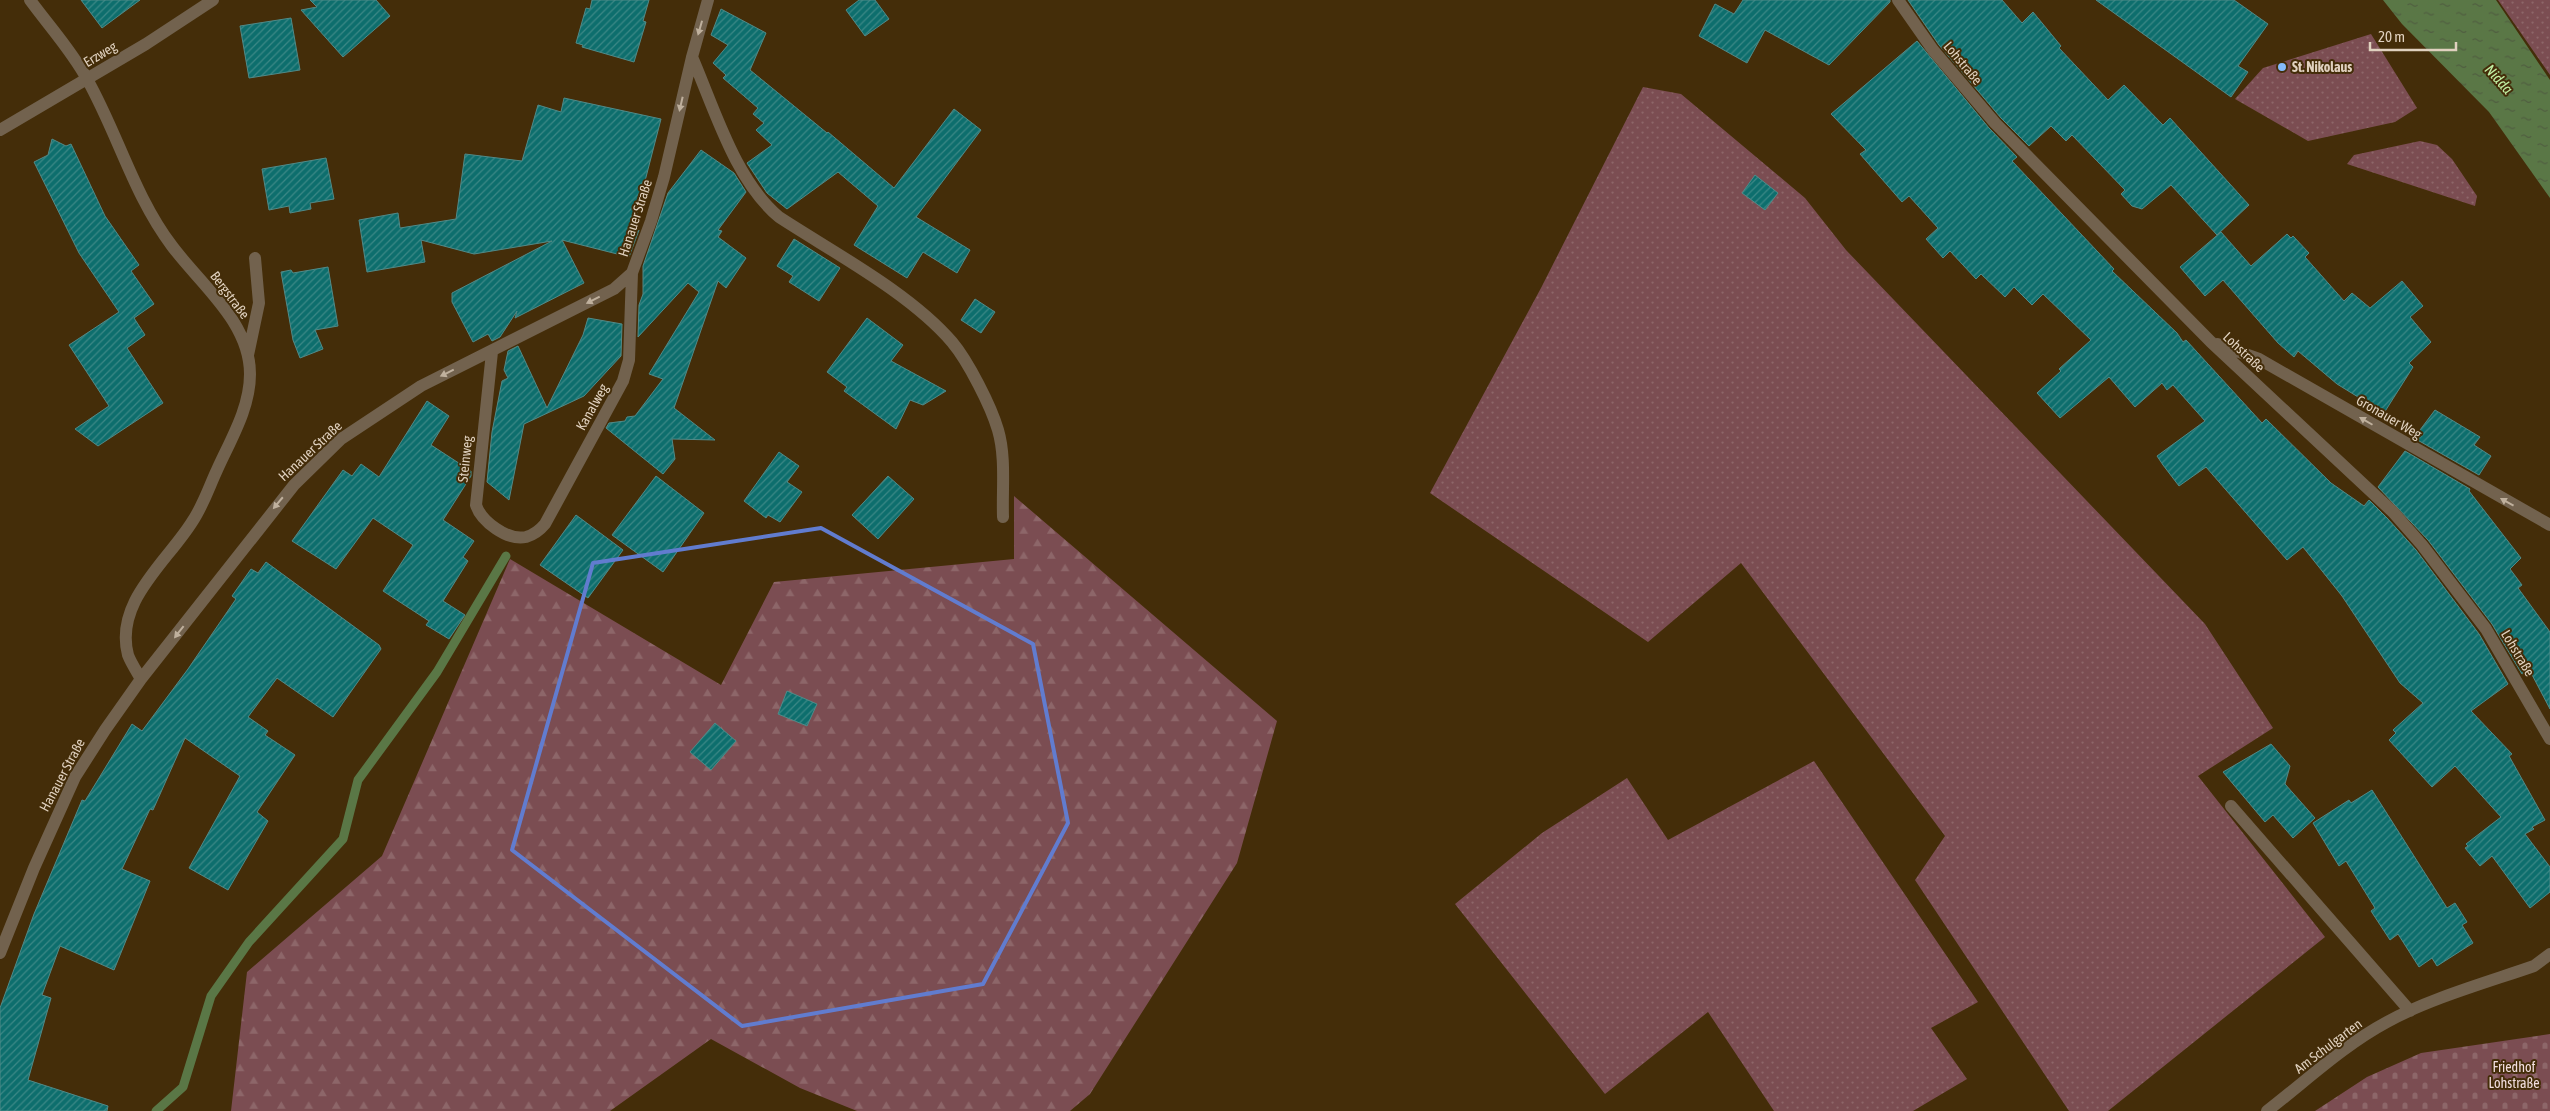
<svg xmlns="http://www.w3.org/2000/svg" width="2550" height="1111" font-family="'Asap Condensed',sans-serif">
<defs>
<pattern id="forest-firs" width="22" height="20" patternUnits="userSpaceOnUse" patternTransform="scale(1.25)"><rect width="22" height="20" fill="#7b4d52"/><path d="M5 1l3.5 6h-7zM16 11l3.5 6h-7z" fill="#8d6669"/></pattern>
<pattern id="cemetery-stones" width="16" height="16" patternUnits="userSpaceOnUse" patternTransform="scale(1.25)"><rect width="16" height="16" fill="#7b4d52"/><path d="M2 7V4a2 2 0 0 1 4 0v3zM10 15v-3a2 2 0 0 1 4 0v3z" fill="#8d6669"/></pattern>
<pattern id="park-dots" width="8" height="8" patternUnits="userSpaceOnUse" patternTransform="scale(1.25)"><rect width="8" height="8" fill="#7b4d52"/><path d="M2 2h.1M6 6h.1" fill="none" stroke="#8d6669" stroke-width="1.8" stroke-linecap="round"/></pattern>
<pattern id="water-ripples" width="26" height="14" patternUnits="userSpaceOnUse" patternTransform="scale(1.25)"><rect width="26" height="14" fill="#5a7746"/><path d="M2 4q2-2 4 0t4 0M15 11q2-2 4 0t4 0" fill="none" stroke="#505e40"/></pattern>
<pattern id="building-hatch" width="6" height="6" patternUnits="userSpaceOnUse" patternTransform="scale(1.25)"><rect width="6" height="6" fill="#0d6e6d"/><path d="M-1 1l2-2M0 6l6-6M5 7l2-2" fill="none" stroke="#3c8886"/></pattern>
</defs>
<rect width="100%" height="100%" fill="#442d09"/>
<path fill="url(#forest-firs)" d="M1014 496 1277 721 1237 863 1090 1094 1070 1111H857L800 1088 711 1039 610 1111H231L247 972 382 856 510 559 721 685 774 582 1014 559Z"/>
<path fill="url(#cemetery-stones)" d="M2550 1034V1111H2315L2367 1077 2421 1053Z"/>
<path fill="url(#park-dots)" d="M2498 0H2550V75Z
M2371 34 2417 108 2395 122 2308 141 2235 99 2263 68Z
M1643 87 1681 94 1805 198 1846 250 2205 624 2273 728 2198 776 2325 937 2108 1111H2069L1915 880 1945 836 1741 563 1648 642 1430 493 1541 288Z
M2420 141 2437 145 2452 159 2477 196 2475 206 2347 164 2354 155Z
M1814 761 1978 1002 1931 1028 1967 1079 1913 1111H1774L1708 1012 1605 1094 1455 904 1542 833 1627 778 1668 840Z"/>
<path fill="url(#water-ripples)" d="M2383 0H2496L2550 80V198L2489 112 2402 24Z"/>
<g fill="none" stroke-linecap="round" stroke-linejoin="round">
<path stroke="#5a7746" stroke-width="9" d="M156 1111 183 1087 211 996 249 942 343 839 358 780 437 672 506 556"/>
</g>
<path fill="url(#building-hatch)" stroke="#518a88" d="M81 0H140L102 28Z
M310 0H376L390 16 343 57 301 10 317 7Z
M592 0H649L643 21 646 22 634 62 582 47 583 45 576 43 586 8 590 9Z
M859 0H875L889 19 865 36 846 10Z
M1743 0H1890V2L1829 65 1765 30 1747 63 1699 36 1715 4 1734 14Z
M1908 0H2002L2022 23 2033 12 2061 46 2059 48 2108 100 2124 85 2163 125 2170 118 2249 205 2217 235 2171 185 2142 209 2132 206 2121 194 2125 190 2072 135 2066 141 2051 126 2029 146 2001 118 1939 45Z
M2096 0H2234L2268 24 2238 66 2248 72 2231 97Z
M721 9 766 33 750 70 827 133 828 132 894 188 954 109 981 130 916 217 970 250 957 273 923 252 907 278 854 245 878 206 838 172 787 209 767 193 747 163 772 145 756 130 764 123 753 114 758 108 723 78 726 75 713 63 728 45 711 35Z
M291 18 300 70 249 78 240 26Z
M1917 41 1989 128 2017 157 2012 161 2114 269 2112 271 2177 333 2183 342 2186 340 2262 423 2266 419 2331 483 2364 506 2369 500 2387 518 2416 550 2479 634 2508 684 2471 711 2512 754 2509 756 2545 820 2532 827 2534 829 2525 834 2550 867V892L2530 908 2492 856 2480 866 2465 848 2468 846 2466 844 2501 817 2455 766 2432 787 2389 740 2396 733 2393 730 2423 703 2400 683 2342 596 2303 547 2287 560 2206 467 2179 486 2163 465 2157 456 2205 421 2173 385 2167 390 2162 383 2135 407 2109 377 2060 418 2037 393 2061 371 2059 369 2091 340 2043 294 2032 305 2014 287 2005 297 1981 274 1976 279 1950 251 1943 258 1926 239 1938 228 1909 196 1902 202 1860 154 1866 150 1831 114Z
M564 98 661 119 629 243 639 230 629 257 562 240 584 283 515 318 517 311 500 337 492 341 488 334 473 342 452 302V293L552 241 474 254 421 240 425 262 367 272 359 220 398 213 400 228 456 219 465 154 522 161 538 105 561 112Z
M52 139 66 146 71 144 105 216 139 265 131 271 154 304 134 318 145 335 127 348 163 403 98 446 75 429 109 406 69 345 119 312 79 253 34 162 48 155Z
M701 150 734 173 746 192 718 230 722 231 718 237 746 258 726 288 718 281 674 408 715 440 672 439 675 459 663 474 606 428 609 423 625 421 627 417 635 416 663 379 649 374 699 292 688 283 638 337 639 305 643 294V266L668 193Z
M326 158 334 199 310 203 311 209 290 213 289 206 269 210 262 169Z
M1755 175 1778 193 1765 210 1742 193Z
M2221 232 2251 266 2287 234 2291 238 2293 236 2309 253 2305 257 2344 301 2352 293 2370 308 2402 281 2423 306 2410 317 2431 342 2409 363 2413 367 2384 413 2337 384 2298 351 2294 357 2278 343 2223 280 2205 296 2180 267Z
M794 239 840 268 819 301 789 282 793 276 777 266Z
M328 267 338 326 315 330 323 349 300 358 293 340 281 272 291 270 293 273Z
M975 299 995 312 981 333 961 320Z
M588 318 622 324 621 356 584 396 524 424 509 500 487 482 492 432 502 381 508 378 504 370 508 351 518 346 547 408 583 335Z
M867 318 903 345 891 361 946 391 923 405 910 400 896 429 844 391 847 387 827 372Z
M427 401 449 416 431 445 471 471V476L443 520 474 541 463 557 468 561 443 601 465 615 449 639 426 625 429 621 383 591 413 545 373 518 336 569 292 541 343 470 352 476 361 464 379 477Z
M2435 410 2480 437 2474 445 2491 456 2479 475 2414 438Z
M2405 451 2470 489 2469 491 2521 558 2510 569 2522 585 2518 588 2550 632V709L2529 669 2522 674 2492 624 2428 540 2378 487Z
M779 452 799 466 787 482 802 492 780 522 768 515 766 518 744 501Z
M656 476 704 513 663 572 612 535Z
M888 476 914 499 878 539 852 515Z
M576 515 623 550 588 598 540 565Z
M266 562 379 645 381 649 333 717 277 678 248 717 268 731 265 735 295 755 257 812 268 821 228 890 189 868 240 776 185 738 153 810 150 809 122 869 150 881 114 970 60 946 42 995 51 998 28 1080 108 1106 107 1111H0V1008L34 914 82 800 85 801 132 724 142 731 188 669 236 599 232 596 251 569 258 573Z
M787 691 817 704 807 726 778 714Z
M715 723 736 741 711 770 690 752Z
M2271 744 2290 766 2285 784 2315 818 2293 838 2273 815 2265 822 2223 772Z
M2372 790 2447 908 2455 903 2467 922 2462 925 2473 943 2437 966 2432 958 2419 967 2398 934 2390 940 2371 911 2375 908 2346 861 2339 866 2313 823 2349 800 2351 803Z"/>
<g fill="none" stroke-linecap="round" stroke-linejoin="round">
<path stroke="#72624e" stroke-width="12" d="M30 0C49 26 72 51 87 79 118 134 134 196 172 246 201 285 250 322 250 374 250 408 231 439 217 470 209 487 203 506 192 522 167 562 114 602 128 655 131 663 137 672 141 679
M1898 0 1933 50 1995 123 2211 342 2393 512 2422 545 2486 629 2550 739
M692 57C715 110 735 180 779 217 834 253 910 293 952 342 968 361 991 406 998 430 1006 457 1002 489 1003 517
M0 130 146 44 213 0
M2217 344 2259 359 2550 525
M492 352 476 505C481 521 507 541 526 537 533 535 540 530 545 524L623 381 629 360 632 273
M248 355 259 303 255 258
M2231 806 2410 1011
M0 953 34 868 75 777 105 730 141 679 294 485 341 439 421 386 614 289 632 273 651 221 664 177 692 57 708 0
M2267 1111C2306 1081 2344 1045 2387 1022 2428 999 2488 982 2534 966L2550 954"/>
</g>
<defs><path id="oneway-solid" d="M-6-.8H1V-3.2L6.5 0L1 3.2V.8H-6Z" transform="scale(1.25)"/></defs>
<g fill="#bfb09d">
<use href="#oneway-solid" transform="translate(700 28) rotate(106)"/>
<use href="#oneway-solid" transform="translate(681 104) rotate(103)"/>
<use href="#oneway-solid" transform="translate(593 300) rotate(153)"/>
<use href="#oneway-solid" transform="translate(447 373) rotate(154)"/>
<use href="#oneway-solid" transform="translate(2366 421) rotate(-150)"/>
<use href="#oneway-solid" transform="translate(2507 502) rotate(-151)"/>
<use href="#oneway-solid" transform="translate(278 503) rotate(130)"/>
<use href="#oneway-solid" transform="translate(179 632) rotate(128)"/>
</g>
<path fill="none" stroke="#617ccf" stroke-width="4" stroke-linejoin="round" d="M821 528 1033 644 1068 823 983 984 742 1026 512 850 593 563Z"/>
<circle fill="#85bbfb" stroke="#442d09" stroke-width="2" cx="2282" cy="67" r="5"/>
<g text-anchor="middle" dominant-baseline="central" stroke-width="4" stroke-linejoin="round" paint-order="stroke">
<g font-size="14" fill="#e0d1bf" stroke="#442d09">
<text transform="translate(100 54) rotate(-31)">Erzweg</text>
<text transform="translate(1963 63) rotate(50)">Lohstraße</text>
<text transform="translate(635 218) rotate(-72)">Hanauer Straße</text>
<text transform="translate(230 295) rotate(53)">Bergstraße</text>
<text transform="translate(2244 352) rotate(43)">Lohstraße</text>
<text transform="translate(592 407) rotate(-61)">Kanalweg</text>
<text transform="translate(2389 417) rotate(30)">Gronauer Weg</text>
<text transform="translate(310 451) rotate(-43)">Hanauer Straße</text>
<text transform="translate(465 459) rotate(-84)">Steinweg</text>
<text transform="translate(2518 653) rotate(59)">Lohstraße</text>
<text transform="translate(62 775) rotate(-62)">Hanauer Straße</text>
<text transform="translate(2328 1046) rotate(-37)">Am Schulgarten</text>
</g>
<g font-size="14" font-weight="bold" fill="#e0d1bf" stroke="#442d09" text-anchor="start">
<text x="2292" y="67">St. Nikolaus</text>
</g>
<g font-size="14" fill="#f2dedf" stroke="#442d09">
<text x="2514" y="1067">Friedhof<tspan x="2514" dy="16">Lohstraße</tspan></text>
</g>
<g font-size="15" font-style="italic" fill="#c2f0a4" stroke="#442d09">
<text transform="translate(2499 79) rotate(48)">Nidda</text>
</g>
</g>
<path d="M2370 42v8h86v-8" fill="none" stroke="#e0d1bf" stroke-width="2.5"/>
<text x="2378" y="42" font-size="15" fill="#e0d1bf" stroke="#442d09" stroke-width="4" paint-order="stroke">20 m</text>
</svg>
